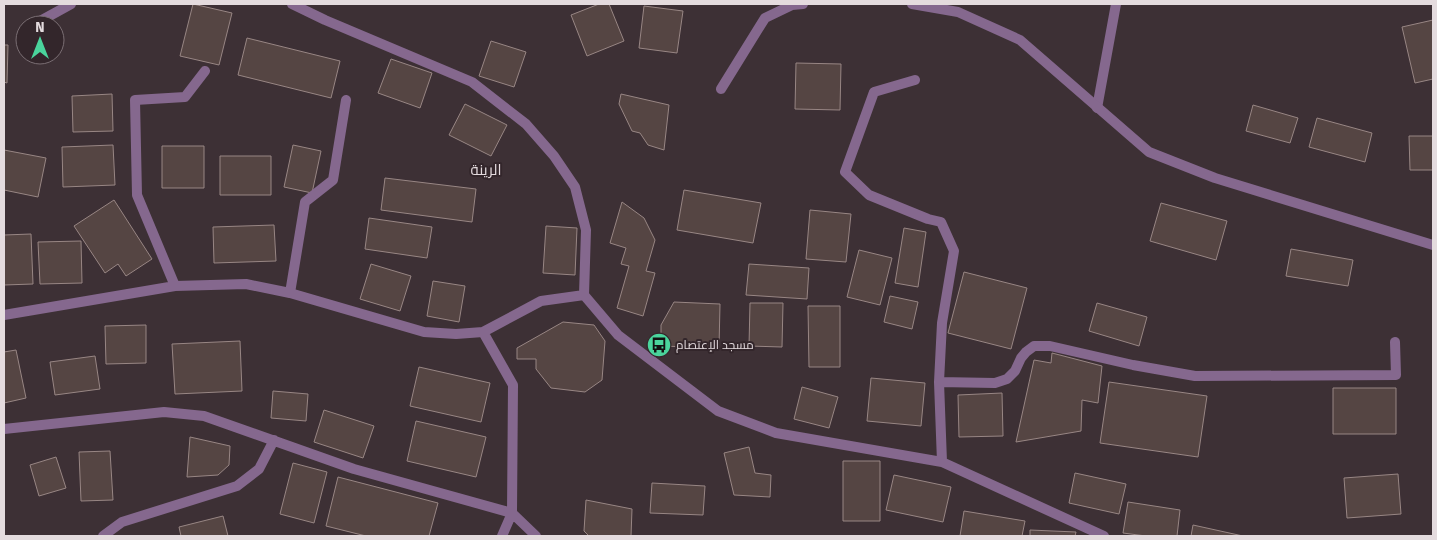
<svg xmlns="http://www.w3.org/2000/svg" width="1437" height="540" font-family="'Fira Sans',Cairo,sans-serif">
<rect width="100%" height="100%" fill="#3d3035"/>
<path fill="#554543" stroke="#988684" d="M193 4 232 13 219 65 180 56Z
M599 4H609L624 41 587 56 571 15Z
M644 6 683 11 677 53 639 48Z
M1433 20V79L1415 83 1402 27Z
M247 38 340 61 331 98 238 75Z
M491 41 526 52 514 87 479 76Z
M4 45H8L7 83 4 82Z
M391 59 432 73 420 108 378 93Z
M796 63 841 64 840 110 795 109Z
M112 94 113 131 73 132 72 96Z
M621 94 669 105 664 150 648 145 640 133 632 131 619 104Z
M465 104 507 125 491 156 449 135Z
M1253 105 1298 118 1290 143 1246 131Z
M1317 118 1372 133 1365 162 1309 147Z
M1409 136H1433V170H1410Z
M113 145 115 185 63 187 62 147Z
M293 145 321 151 312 193 284 187Z
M162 146H204V188H162Z
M4 150 46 158 38 197 4 190Z
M220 156H271V195H220Z
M385 178 476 189 472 222 381 210Z
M684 190 761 203 753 243 677 230Z
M114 200 152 259 126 276 118 264 105 273 74 226Z
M622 202 644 218 655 240 646 271 655 273 643 316 617 308 629 266 621 264 626 248 610 243Z
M1161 203 1227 221 1216 260 1150 241Z
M810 210 851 214 846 262 806 259Z
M369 218 432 227 427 258 365 249Z
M274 225 276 261 214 263 213 227Z
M546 226 577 228 575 275 543 273Z
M904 228 926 232 918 287 895 283Z
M31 234 33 284 4 285V235Z
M81 241 82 283 40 284 38 242Z
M1291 249 1353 260 1348 286 1286 276Z
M859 250 892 258 880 305 847 297Z
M371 264 411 276 400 311 360 299Z
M749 264 809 268 807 299 746 295Z
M964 272 1027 288 1011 349 948 333Z
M433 281 465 286 459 322 427 316Z
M890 296 918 302 912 329 884 322Z
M674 302 720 304 719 348 661 346V325Z
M750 303H783L782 347 749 346Z
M1097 303 1147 317 1139 346 1089 331Z
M808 306H840V367H809Z
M563 322 594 325 605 341 602 380 585 392 551 388 536 369V359H517V348Z
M146 325V363L106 364 105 326Z
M240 341 242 391 175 394 172 344Z
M16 350 26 398 4 403V352Z
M1052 353 1102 366 1098 403 1082 400 1081 431 1016 442 1034 360 1051 363Z
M95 356 100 389 55 395 50 362Z
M419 367 490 383 481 422 410 406Z
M871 378 925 383 921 426 867 421Z
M1109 382 1207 396 1198 457 1100 443Z
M802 387 838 397 829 428 794 419Z
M1333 388H1396V434H1333Z
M273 391 308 394 306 421 271 418Z
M1002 393 1003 436 959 437 958 395Z
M324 410 374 426 363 458 314 442Z
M416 421 486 437 476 477 407 461Z
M190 437 230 446 229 465 218 475 187 477Z
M749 447 755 473 771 475 770 497 734 495 724 453Z
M110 451 113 500 81 501 79 452Z
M56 457 66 488 39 496 30 465Z
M843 461H880V521H843Z
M293 463 327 472 314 523 280 514Z
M1075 473 1126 484 1119 514 1069 503Z
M1398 474 1401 514 1347 518 1344 478Z
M894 475 951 487 943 522 886 510Z
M338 477 438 503 429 536H366L326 526Z
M652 483 705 486 703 515 650 513Z
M586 500 632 509 631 536H589L584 531Z
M1128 502 1180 510 1177 536H1146L1123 533Z
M964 511 1025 521 1022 536H960Z
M223 516 228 536H181L179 527Z
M1193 525 1243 536H1191Z
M1030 530 1076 532 1075 536H1030Z"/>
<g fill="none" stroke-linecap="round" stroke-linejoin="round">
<path stroke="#85688e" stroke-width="10" d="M721 89 765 18 792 5 803 4
M1097 108 1116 4"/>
<path stroke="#85688e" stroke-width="10" d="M912 4 958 12 1020 40 1149 152 1215 178 1433 245
M33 25 71 4
M915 80 874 92 845 172 869 195 928 219 941 222 954 251 942 323 939 382 942 462
M175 286 137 195 135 100 185 97 205 71
M290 293 305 202 333 180 346 100
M584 295 618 335 718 411 776 433 942 462 1104 536
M4 315 175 286 246 284 290 293 424 332 456 334 483 332 541 301 584 295 586 230 575 187 554 156 526 124 472 82 325 20 292 4
M483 332 513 385 512 513 502 536
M939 382 995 383 1007 379 1015 371 1021 358 1026 352 1034 346H1050L1133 365 1195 376 1396 375 1395 342
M4 429 164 412 204 416 354 469 512 513 536 536
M103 536 122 522 237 486 259 469 274 440"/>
</g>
<defs>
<g id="bus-disc" transform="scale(1.25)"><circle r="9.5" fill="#4ad49c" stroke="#33262b"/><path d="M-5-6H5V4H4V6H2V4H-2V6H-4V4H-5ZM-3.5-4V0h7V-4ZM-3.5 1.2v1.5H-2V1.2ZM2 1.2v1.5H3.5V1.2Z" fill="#111"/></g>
</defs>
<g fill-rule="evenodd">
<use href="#bus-disc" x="659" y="345"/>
</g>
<g text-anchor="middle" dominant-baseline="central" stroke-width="4" stroke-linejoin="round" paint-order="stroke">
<g font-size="12" fill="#e4dbde" stroke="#33262b" text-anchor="start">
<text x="676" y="345">مسجد الإعتصام</text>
</g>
<g font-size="15" fill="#e4dbde" stroke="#33262b">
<text x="486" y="170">الرينة</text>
</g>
</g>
<rect width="1437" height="540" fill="none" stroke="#e4dbde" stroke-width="10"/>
<g transform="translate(40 40)"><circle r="24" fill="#33262b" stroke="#7a6e73"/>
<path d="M0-4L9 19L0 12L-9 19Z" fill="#4ad49c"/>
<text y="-8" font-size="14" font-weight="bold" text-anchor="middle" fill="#e4dbde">N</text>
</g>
</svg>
